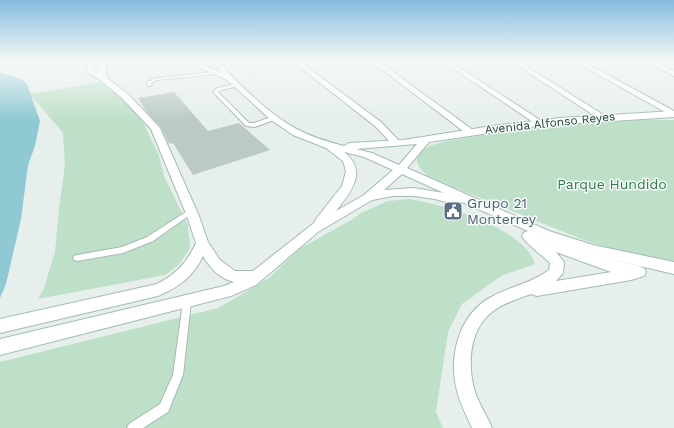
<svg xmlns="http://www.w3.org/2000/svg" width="674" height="428" font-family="'Work Sans',sans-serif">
<rect width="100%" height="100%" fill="#e6efeb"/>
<path fill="#bfe0c8" d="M99 82 118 94 137 113 144 124 159 156 164 176 188 225 190 248 179 265 165 275 38 299 44 288 55 252 59 208 65 165 63 133 30 94Z
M643 120H674V261L617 251 581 239 429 177C422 171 411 161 420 152 430 143 448 141 460 139 521 126 581 124 643 120Z
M409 199C442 204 525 228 535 264L501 276 462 304 448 332 436 412 443 428H0V362L218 308 269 278 299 249 353 219 361 213 388 201Z"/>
<path fill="#8ec9d4" d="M0 72 21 79 27 84 40 121 35 146 28 165 21 219 6 284 0 298Z"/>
<path fill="#bbcac4" d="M174 92 208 131 239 123 270 150 193 175 173 143 169 144 161 127 146 111 138 98Z"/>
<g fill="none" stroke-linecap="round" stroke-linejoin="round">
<g stroke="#a8b8b2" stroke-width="2">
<path id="lane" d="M215 72H216V74L157 80 151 83 152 85 150 86H148L147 82 156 78Z
M236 84 238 85V86L221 90 218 92 249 123H254L274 116 277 118 276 119 255 127 246 126 213 92 217 88Z
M189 210H191L194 212 153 241 123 253 77 261 74 260 73 258 74 256 77 255 122 247 147 237Z
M187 298 190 299 191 302 183 375 168 412 143 428H127L129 424 160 404 173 375 183 302 184 299Z"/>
</g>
<g stroke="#a8b8b2" stroke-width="2">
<path id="street" d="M87 61H93L94 68 107 77V81H101L87 71Z
M292 61H299L381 122 399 141 401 143 399 145H393L375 126Z
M371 61H378L473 130V134H467Z
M442 61H449L543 122 539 125 536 124Z
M511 61H518L605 116 604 118H598Z
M574 61H582L674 111V117Z"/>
</g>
<g stroke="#a4bbb3" stroke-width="2">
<path id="secondary" d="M100 61H106V71L107 78 128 94 160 128 199 216 208 242 220 260 235 271H253L314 223 316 219 342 186 346 171 343 161 326 148 293 135 271 120 227 80 185 61H193L221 72 215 64 209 61 219 62C237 83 275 120 301 131 314 138 329 142 344 146L349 143 403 140 492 126 560 118 674 111V117L537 126 429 142 407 168 549 231 593 245 674 262V274L597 256 639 266 644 268 646 272 644 276 631 280 537 296 531 294C518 299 503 303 492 312 469 330 467 365 475 392 479 404 487 416 492 428H472C467 416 460 404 457 391 448 356 459 313 493 296 512 286 532 283 549 270L550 263C543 256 525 243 522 236L523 233 528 231 462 202 457 205 435 199 414 196H393L372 200 318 232 256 285 231 296 0 355V339L224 286 234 282C220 279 210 268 203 256 193 277 179 287 158 296L0 333V319L157 284C176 274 187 263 196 243L187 216 151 129 122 98 101 81 98 71ZM417 144 399 165 372 153 356 149ZM344 152 364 157 393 170 364 195 336 211C350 193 369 171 344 152ZM402 174 444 193 414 188 384 190ZM556 252 611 272 556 281 563 273 564 262Z
M645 61H653L674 71V76Z"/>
</g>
<use href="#lane" fill="#fff" fill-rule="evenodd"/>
<use href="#street" fill="#fff" fill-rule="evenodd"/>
<use href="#secondary" fill="#fff" fill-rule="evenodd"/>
</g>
<linearGradient id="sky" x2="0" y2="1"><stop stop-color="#84bce0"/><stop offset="0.5" stop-color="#f4f8f6"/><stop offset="1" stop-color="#f4f8f6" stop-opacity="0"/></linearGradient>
<rect width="674" height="121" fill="url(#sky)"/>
<defs>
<g id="civic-square" transform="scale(1)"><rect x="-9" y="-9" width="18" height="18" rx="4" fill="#5c6f8a" stroke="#f7fbf9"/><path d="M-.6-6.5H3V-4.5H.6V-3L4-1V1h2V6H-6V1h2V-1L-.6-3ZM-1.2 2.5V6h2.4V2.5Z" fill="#fff"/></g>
</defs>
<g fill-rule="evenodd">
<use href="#civic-square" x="453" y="211"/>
</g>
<g text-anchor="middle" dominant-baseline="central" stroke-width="3" stroke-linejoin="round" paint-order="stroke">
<g font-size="12" fill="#24423a" stroke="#f7fbf9">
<text transform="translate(550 123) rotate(-6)">Avenida Alfonso Reyes</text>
</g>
<g font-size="14" fill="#2d7a4b" stroke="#f7fbf9">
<text x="612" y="184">Parque Hundido</text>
</g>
<g font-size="14" fill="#4e5e75" stroke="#f7fbf9" text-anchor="start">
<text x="467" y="203">Grupo 21<tspan x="467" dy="16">Monterrey</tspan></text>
</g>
</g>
</svg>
